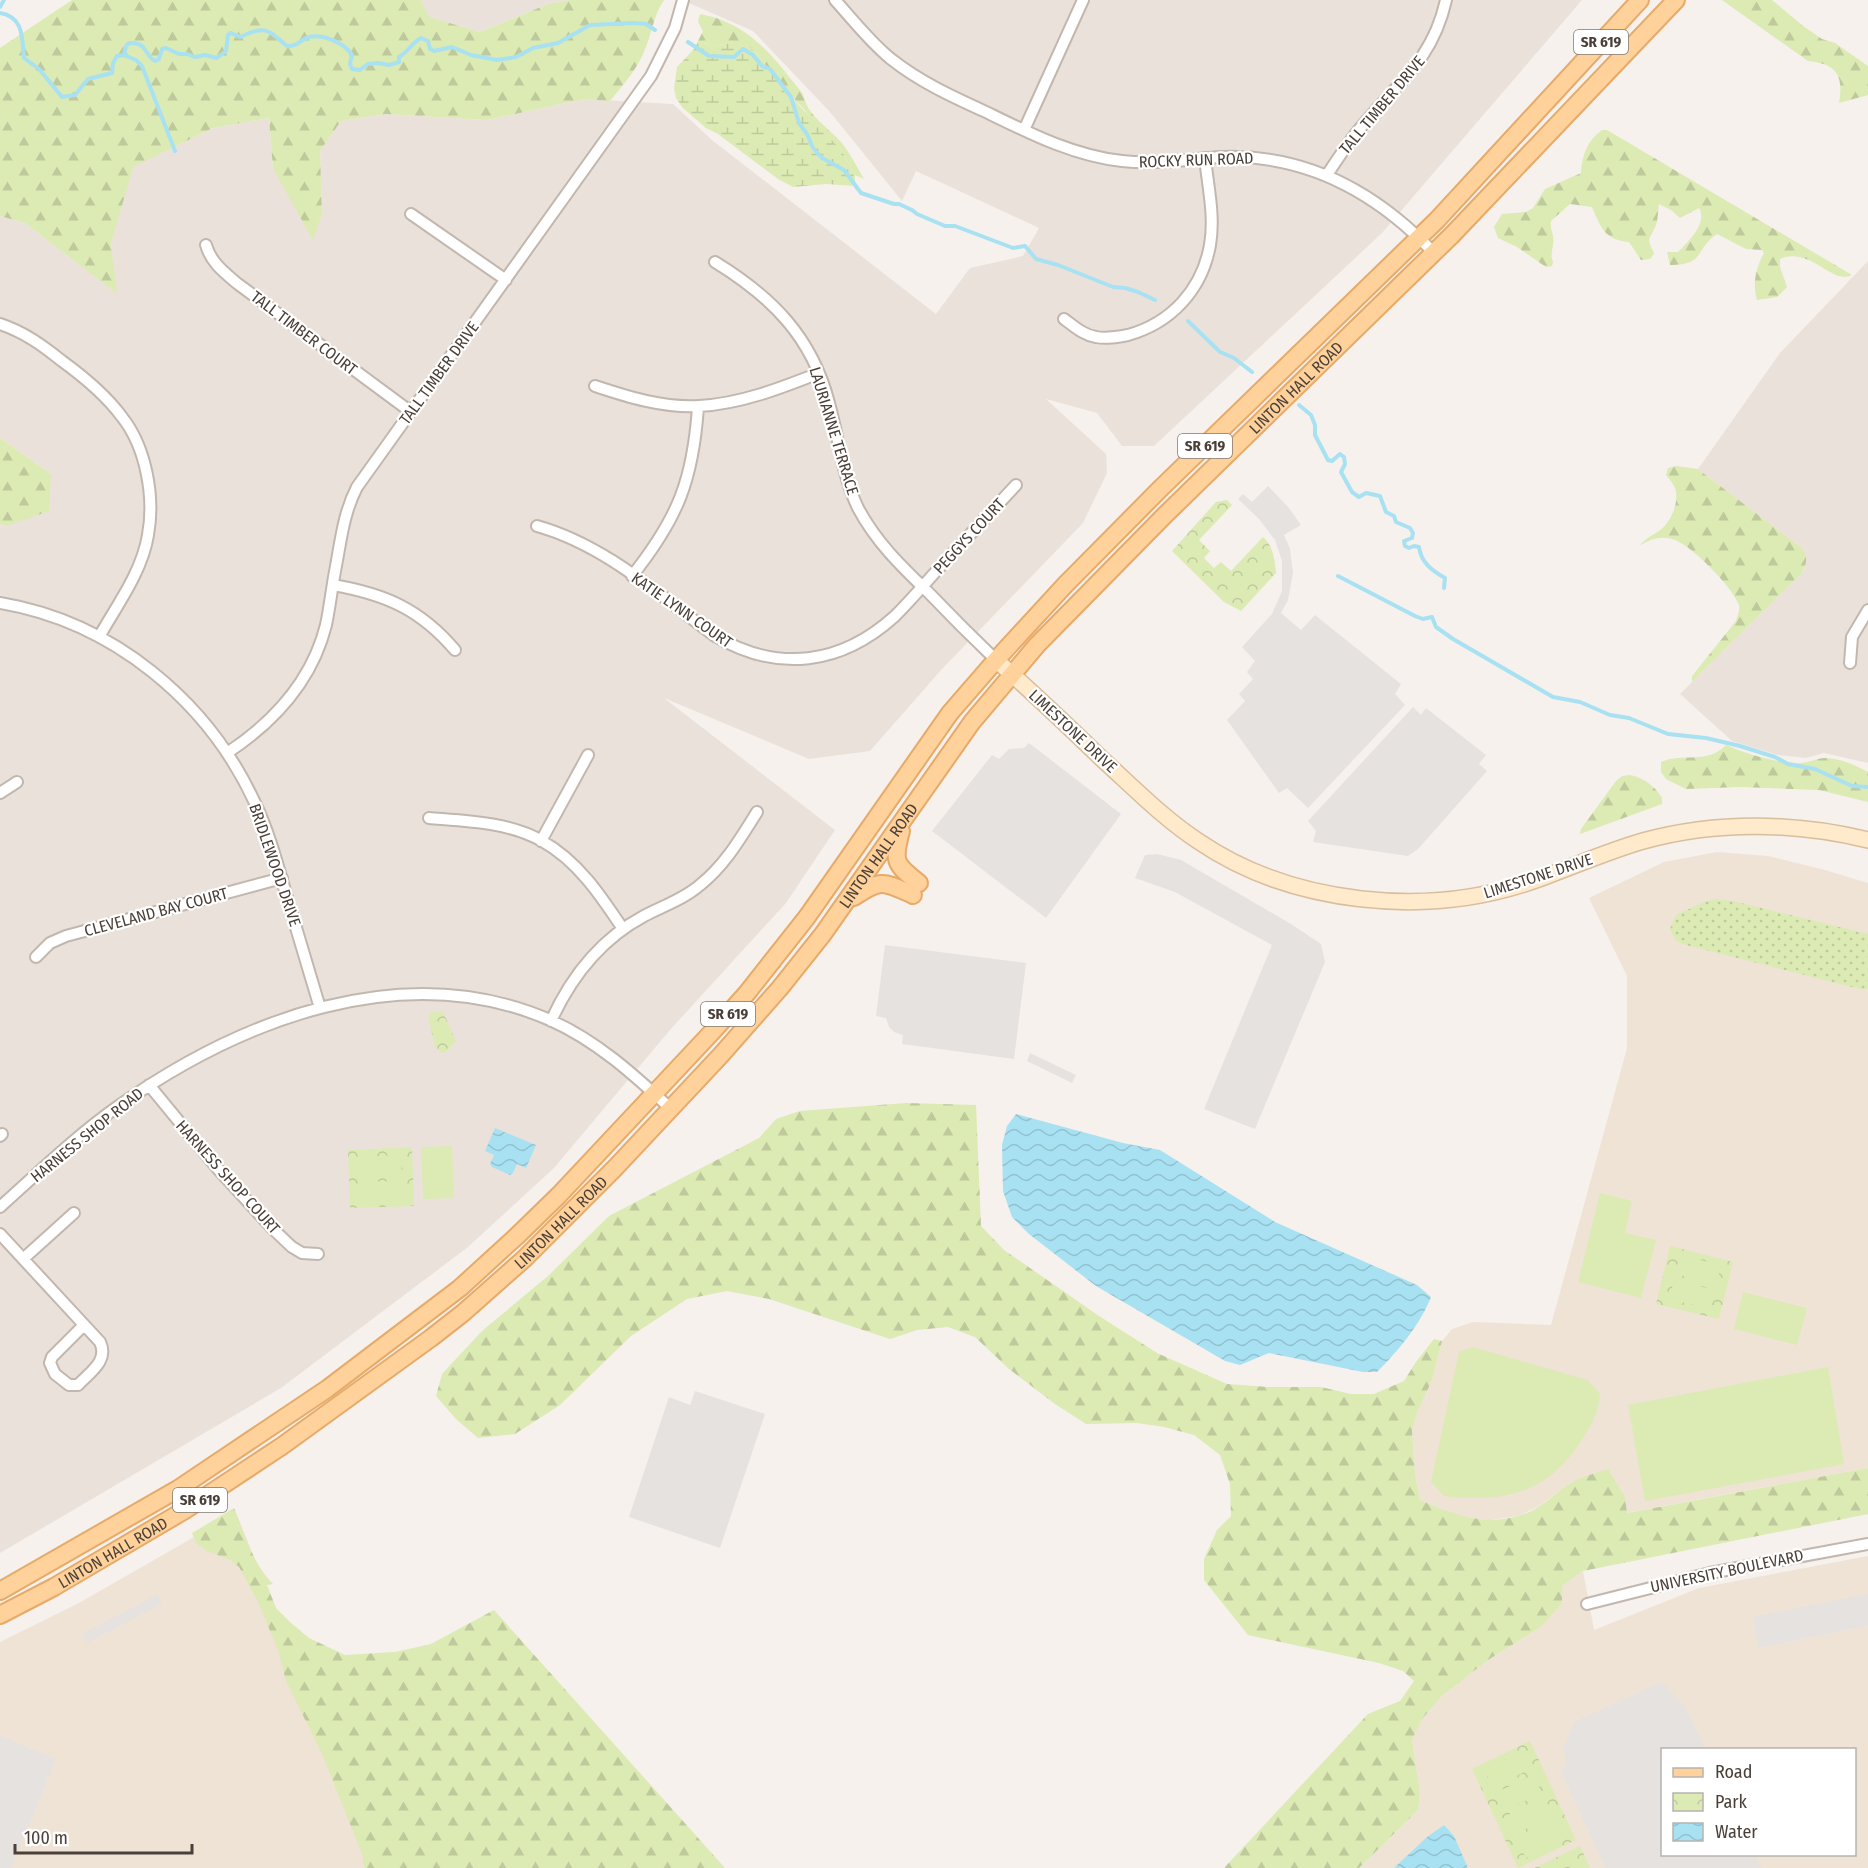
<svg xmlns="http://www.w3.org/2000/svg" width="1868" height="1868" font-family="'Fira Sans Condensed',sans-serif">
<defs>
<pattern id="grass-dots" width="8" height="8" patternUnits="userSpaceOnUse" patternTransform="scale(1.5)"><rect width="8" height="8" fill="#dceab4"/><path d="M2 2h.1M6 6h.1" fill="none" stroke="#beca9c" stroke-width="1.8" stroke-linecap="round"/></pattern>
<pattern id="forest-firs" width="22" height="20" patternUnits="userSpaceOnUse" patternTransform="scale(1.5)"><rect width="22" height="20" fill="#dceab4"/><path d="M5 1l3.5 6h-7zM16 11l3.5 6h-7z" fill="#beca9c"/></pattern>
<pattern id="wetland-marsh" width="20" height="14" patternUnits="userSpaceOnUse" patternTransform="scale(1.5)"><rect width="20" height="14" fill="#dceab4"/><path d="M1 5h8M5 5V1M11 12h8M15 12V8" fill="none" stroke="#beca9c"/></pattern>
<pattern id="park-crowns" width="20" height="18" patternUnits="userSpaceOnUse" patternTransform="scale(1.5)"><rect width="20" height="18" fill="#dceab4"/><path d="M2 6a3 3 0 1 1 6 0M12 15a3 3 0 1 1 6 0" fill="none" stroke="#beca9c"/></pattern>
<pattern id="water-waves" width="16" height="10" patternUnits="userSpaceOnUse" patternTransform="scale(1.5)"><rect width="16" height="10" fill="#a8e1f2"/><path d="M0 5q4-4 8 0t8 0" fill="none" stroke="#92c2d0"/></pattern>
</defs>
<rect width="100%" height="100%" fill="#f6f1ec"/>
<path fill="#eae2da" d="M421 0H569L548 4 480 32 428 17Z
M682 0H1582L1382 233 1154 446H1122L1097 413 1046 399 1106 454 1107 473 1083 523 942 669 870 751 809 759 664 698 835 830 786 903 670 1030 554 1168 468 1247 281 1388 0 1553V524L7 526 51 474 0 438V216L25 223 116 293 111 244 132 167 213 128 269 118 273 169 322 214 320 151 341 121 385 114 487 120 585 99 673 104 712 140 936 314 970 268 1023 256 1039 228 916 171 902 201 830 112 753 31Z
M1868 261V763L1824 753 1806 758 1778 755 1732 741 1680 694 1800 575 1805 568 1803 549 1698 469 1780 353Z"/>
<path fill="#efe3d6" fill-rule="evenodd" d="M1717 852 1768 856 1825 870 1868 883V1468L1626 1513 1572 1482 1539 1506 1519 1516 1489 1520 1458 1516 1420 1500 1415 1474 1412 1431 1417 1413 1432 1380 1442 1341 1452 1329 1473 1322 1551 1325 1627 1048V976L1589 898 1664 862Z
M236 1513 382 1868H0V1642L79 1603Z
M1868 1556V1868H1359L1418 1810 1420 1792 1412 1739 1422 1719 1442 1696 1488 1660 1541 1627 1561 1586 1583 1571 1594 1630 1699 1588ZM1662 1750H1854V1854H1662Z"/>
<path fill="url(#grass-dots)" d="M1715 899 1733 901 1868 934V989H1860L1682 944 1676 941 1670 929 1676 915 1704 902Z"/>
<path fill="url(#forest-firs)" d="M72 0H421L429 17 480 32 548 4 569 0H664C654 15 653 28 647 44 640 66 624 84 610 101L585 99 487 120 385 114 341 121 320 151 322 214 313 240 273 169 269 118 213 128 133 167 111 244 117 294 25 223 0 216V48Z
M1722 0H1772L1803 26 1822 39 1835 43 1868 66V95L1839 103C1844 74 1836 64 1808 61Z
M700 14C750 23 773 57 803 94 807 116 828 127 841 142 850 153 857 167 864 179L855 175 842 151 813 122 804 109 782 87 758 55 751 48 730 43 712 46 698 41 703 31 698 22Z
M1602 130H1607L1852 275C1832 286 1811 246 1780 259V267L1787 287 1777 297 1757 300C1752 283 1756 268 1764 253L1762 250 1746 249 1717 234C1695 248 1706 265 1670 265L1667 252H1678C1688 242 1708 223 1699 208L1680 218 1671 210 1659 204C1658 210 1658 220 1656 225 1649 242 1646 235 1654 254L1650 259 1641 260 1629 242C1605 240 1601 228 1592 207L1570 204 1551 221C1550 228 1552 230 1553 236 1555 246 1549 252 1553 262L1552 266 1546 267 1517 247 1498 238 1494 227 1502 214 1526 212 1533 208 1545 189 1581 173C1582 155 1587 141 1602 130Z
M0 438 51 474 49 511 7 526 0 524Z
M1676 466 1698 469 1803 549C1808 559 1807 566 1800 575L1692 682V676L1736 621C1738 614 1741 609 1738 603 1730 585 1693 547 1675 540 1662 535 1650 539 1639 546 1645 539 1651 536 1659 531 1670 523 1678 506 1676 492 1675 485 1670 480 1666 475L1668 468Z
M1726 745C1749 755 1771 761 1795 763 1804 764 1810 761 1818 759 1833 755 1855 765 1868 772V802L1819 790 1740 787 1686 789 1666 779 1661 772V762C1683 752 1707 765 1726 745Z
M1630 775C1644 778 1655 786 1662 798V804L1580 834 1581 829 1616 781 1622 776Z
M906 1103 976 1105 981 1226 1004 1250 1099 1316 1157 1353 1227 1384 1268 1387H1321L1351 1394H1374L1404 1381 1416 1362 1434 1339 1442 1341 1432 1380 1417 1413 1412 1431 1415 1474 1420 1500C1452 1514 1482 1526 1518 1516 1538 1511 1553 1495 1569 1484 1580 1477 1596 1473 1608 1469L1625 1497 1627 1513 1868 1468V1514L1583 1571 1562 1586V1603L1541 1627 1488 1660 1442 1696 1422 1719 1412 1740 1420 1792 1418 1810 1359 1868H1224L1368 1714 1400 1701 1414 1681 1403 1671 1379 1663 1248 1635 1204 1580V1559L1217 1530 1231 1516 1230 1484 1220 1455 1194 1435 1164 1427 1137 1423 1086 1424 1055 1404 1009 1369 975 1337 948 1327 917 1330 890 1339 769 1299 727 1291 687 1299 631 1336 560 1405 515 1434 478 1438 456 1419 436 1396 442 1374 482 1331 548 1276 609 1216 759 1138 776 1119 800 1111Z
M234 1508C245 1534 252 1563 273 1584L267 1585 276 1608 291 1623 309 1638 345 1655 395 1652 431 1644 494 1610 725 1868H364L362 1854 322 1754 286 1681 278 1650 258 1602 239 1567 230 1560 207 1551 196 1543 192 1533Z"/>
<path fill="url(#wetland-marsh)" d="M698 41 712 46 730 43 742 45 751 48 758 55 782 87 842 151 855 175V186L826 184 793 187 778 179 718 134 706 128 683 108 676 98 674 88 677 67 695 48Z"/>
<path fill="url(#park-crowns)" d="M1227 500 1232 505 1199 540 1210 551 1204 558 1214 568 1221 562 1231 571 1263 537C1273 545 1275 561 1276 573L1241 611 1224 602 1172 551 1216 502Z
M433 1012H443L456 1041 447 1051 442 1053 435 1047 428 1016Z
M412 1147 414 1206 350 1208 348 1150Z
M1670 1246 1733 1262 1719 1319 1656 1304Z
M1530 1741 1576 1840 1518 1868 1472 1769Z
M1580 1846 1590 1868H1534Z"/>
<path fill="#dceab4" d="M452 1146 454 1198 423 1199 421 1147Z
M401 1155 402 1175 360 1177 359 1157Z
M402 1181 403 1201 361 1202V1182Z
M1600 1193 1632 1201 1625 1233 1656 1240 1641 1298 1578 1282Z
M1680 1255 1721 1265 1717 1284 1675 1274Z
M1674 1280 1715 1290 1710 1309 1669 1299Z
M1743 1292 1807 1308 1797 1345 1734 1329Z
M1472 1347 1588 1380 1600 1394C1599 1412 1591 1426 1581 1441 1547 1494 1504 1503 1444 1496L1431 1482 1459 1352Z
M1828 1367 1844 1464 1645 1501 1628 1405Z
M1523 1751 1531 1769 1493 1787 1484 1769Z
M1534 1775 1542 1793 1504 1811 1495 1793Z
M1545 1798 1553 1816 1515 1834 1506 1816Z
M1556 1822 1564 1840 1526 1858 1517 1840Z"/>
<path fill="#e5e2e0" d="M1268 486 1289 508 1301 525 1284 535 1290 549 1293 573 1288 600 1281 613 1301 630 1315 615 1401 684 1395 694 1405 705 1308 808 1287 788 1279 793 1227 720 1245 701 1239 694 1253 679 1247 672 1255 661 1242 647 1272 614 1282 591V561L1275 540 1259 519 1238 499 1243 494 1252 502Z
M1413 707 1421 715 1426 708 1486 755 1479 764 1487 771 1418 849 1408 856 1313 842 1316 831 1308 821Z
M1029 743 1121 814 1046 918 932 831 992 755 999 759 1009 749 1024 748Z
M1157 854 1181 860 1291 924 1321 944 1325 962 1255 1129 1204 1109 1272 945 1175 892 1135 878 1145 855Z
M885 945 1026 963 1014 1059 902 1044 903 1035 894 1032 889 1027 886 1018 876 1016Z
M1030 1053 1076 1075 1072 1083 1027 1061Z
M695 1391 765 1414 720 1548 629 1517 669 1397 690 1405Z
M1868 1594V1626L1759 1648 1753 1617Z
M157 1595 162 1604 87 1643 82 1634Z
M1662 1682 1685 1707 1706 1749 1662 1750V1854L1755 1855 1761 1868H1606L1561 1771 1566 1767 1564 1745 1575 1722Z
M0 1736 56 1759 11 1868H0Z"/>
<path fill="url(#water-waves)" d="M1016 1114 1123 1143 1160 1150 1275 1222 1417 1285 1431 1297C1420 1325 1398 1351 1377 1372H1363L1269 1353 1240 1365 1225 1361 1096 1286 1029 1234 1012 1217 1003 1191 1002 1145 1007 1126Z
M495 1128 536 1145 526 1168 517 1164 513 1173 510 1175 492 1167 490 1164 494 1155 485 1151Z
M1444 1825 1454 1836 1468 1868H1394L1427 1837Z"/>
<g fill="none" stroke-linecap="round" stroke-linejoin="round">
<path stroke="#a8e1f2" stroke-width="4" d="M0 7 4 0
M0 13C24 17 22 38 24 58L39 69 62 97 75 95 88 79 112 73 113 63 117 56 124 55 126 46 129 43C148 42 143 54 155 61L159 59 162 49 166 48 179 54H187L195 57 205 55 217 58 226 51 228 35 231 33 240 37C265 25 267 29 287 46 297 47 300 40 309 37 323 34 345 43 352 55L350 64 352 69 360 70 368 64 378 63 389 65 399 62V57C408 52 412 43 421 38L428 41 430 49 434 51 452 47 471 55 497 60 516 57 533 48 558 43 590 25 633 23 646 24 655 30
M688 42 709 56 734 57 743 49 753 55 762 66 770 69 791 97 799 123 807 134 813 148 822 158 844 170 861 193 894 204H899L912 210 917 214 945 226H955L1013 248 1025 246 1036 259 1058 265 1113 287 1125 288 1138 292 1155 300
M124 55 136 60 142 66 175 151
M1188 321 1220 352 1234 358 1252 372
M1299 405 1311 415 1315 425V435L1328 460 1332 461 1340 454 1344 457 1345 464 1341 472 1352 492 1359 497 1366 493 1380 496 1386 512 1394 516 1396 522 1410 528 1413 533 1412 538 1404 541 1405 546 1409 548 1414 546 1419 547C1421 562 1431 570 1445 578L1444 588
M1338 576 1415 616 1423 619 1432 617 1436 627 1453 639 1553 697 1580 702 1610 715 1629 718 1668 734 1706 738 1740 746 1775 757 1788 764 1815 769 1852 786 1868 787"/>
<g stroke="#c2b7ae" stroke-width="14">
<path id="street" d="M835 0C853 20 870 42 891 59 920 82 953 97 986 112 1029 133 1074 156 1122 161 1156 165 1188 159 1222 157 1306 154 1376 192 1434 253
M1024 130 1083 0
M1327 175C1338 158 1349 141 1362 126 1399 82 1433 59 1446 0
M411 214 506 280
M206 245C211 263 225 273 238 284L411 412
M715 262C772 297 812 337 829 403 839 439 842 475 858 508 876 542 901 566 928 592 950 615 973 638 996 660
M1064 319C1074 326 1083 335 1096 337 1106 339 1117 337 1128 335 1171 323 1202 290 1210 245 1215 216 1208 187 1205 158
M0 324C24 332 42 345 62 361 84 377 106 395 122 417 146 447 155 497 148 535 142 572 117 605 99 637
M595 386C628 397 663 408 699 406 740 404 781 388 819 373
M537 526C605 545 659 595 715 636 778 673 841 665 895 616 910 601 924 585 938 569 964 541 990 513 1016 485
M632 576C678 518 693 480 698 407
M333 585C385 594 420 609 455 650
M0 603C113 622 208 701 255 803 269 832 277 863 286 894 297 932 309 970 320 1008
M1850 663 1852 637 1868 610
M227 753C274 722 312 681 326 625 330 606 332 586 336 566 341 539 344 512 357 487L651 76 675 28 683 0
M0 793 17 782
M429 818C466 821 509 822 542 841 578 861 601 896 623 929
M541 841 588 755
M36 957 50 943 66 936 282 878
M551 1021C571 977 601 939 644 916 663 906 684 899 700 885 725 865 740 839 757 812
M149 1085 218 1169 272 1228 292 1247 302 1253 318 1254
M0 1136 2 1134
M0 1207C38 1173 76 1136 117 1107 240 1020 403 956 550 1020 597 1041 633 1074 670 1108
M0 1234 100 1342C109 1361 90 1372 78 1385H69L55 1374 50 1363 52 1357 84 1325
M23 1259 74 1213
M1587 1604 1710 1573 1868 1544"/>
</g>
<g stroke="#d9be9d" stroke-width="18">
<path id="secondary" d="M996 660C1032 692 1067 725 1102 759 1133 787 1163 818 1198 841 1292 905 1427 918 1533 881 1570 868 1605 852 1643 841 1716 821 1794 822 1868 840"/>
</g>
<g stroke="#e6aa69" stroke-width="20">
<g id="primary">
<path d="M901 831C893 861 894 864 919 883"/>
<path d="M854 897C882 878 884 882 913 895"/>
<path d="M0 1591 178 1489 327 1389 460 1288 519 1234 559 1195 712 1032 747 993 807 917 950 713 996 660 1065 585 1160 489 1437 220 1640 0"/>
<path id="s1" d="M0 1615 54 1587 185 1510 282 1446 431 1338 463 1313 524 1259 615 1168 721 1055 780 988 823 934 972 722 1037 645 1165 515 1452 235 1676 0"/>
</g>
</g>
<use href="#street" stroke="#fff" stroke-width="10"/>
<use href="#secondary" stroke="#ffeacc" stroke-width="15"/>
<use href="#primary" stroke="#ffd19b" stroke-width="16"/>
</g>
<g text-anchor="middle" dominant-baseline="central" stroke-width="4.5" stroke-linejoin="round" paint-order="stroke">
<g fill="#fff" stroke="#817974" stroke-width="1.5">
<rect x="1574" y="30" width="54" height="24" rx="4.5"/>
<rect x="1178" y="434" width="54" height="24" rx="4.5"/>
<rect x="701" y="1002" width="54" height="24" rx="4.5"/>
<rect x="173" y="1488" width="54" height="24" rx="4.5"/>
</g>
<g font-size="15" font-weight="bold" fill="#4b4039">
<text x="1601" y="42">SR 619</text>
<text x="1205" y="446">SR 619</text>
<text x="728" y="1014">SR 619</text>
<text x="200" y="1500">SR 619</text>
</g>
<g font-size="16" fill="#4b4039" stroke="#fff">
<text transform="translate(1382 105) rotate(-50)">TALL TIMBER DRIVE</text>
<text transform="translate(1196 160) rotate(-2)">ROCKY RUN ROAD</text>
<text transform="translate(304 333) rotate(37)">TALL TIMBER COURT</text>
<text transform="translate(439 373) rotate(-54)">TALL TIMBER DRIVE</text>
<text stroke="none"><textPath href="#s1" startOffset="1802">LINTON HALL ROAD</textPath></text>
<text transform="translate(834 431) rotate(73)">LAURIANNE TERRACE</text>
<text transform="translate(969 536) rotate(-47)">PEGGYS COURT</text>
<text transform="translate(682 610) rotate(35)">KATIE LYNN COURT</text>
<text transform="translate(1073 731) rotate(43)">LIMESTONE DRIVE</text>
<text stroke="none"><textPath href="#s1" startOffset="1173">LINTON HALL ROAD</textPath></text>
<text transform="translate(275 865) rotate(71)">BRIDLEWOOD DRIVE</text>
<text transform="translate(1538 876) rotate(-18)">LIMESTONE DRIVE</text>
<text transform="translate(156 912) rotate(-15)">CLEVELAND BAY COURT</text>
<text transform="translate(87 1135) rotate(-39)">HARNESS SHOP ROAD</text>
<text transform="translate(228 1177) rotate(48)">HARNESS SHOP COURT</text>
<text stroke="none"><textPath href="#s1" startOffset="687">LINTON HALL ROAD</textPath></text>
<text stroke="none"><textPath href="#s1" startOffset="129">LINTON HALL ROAD</textPath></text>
<text transform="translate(1727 1571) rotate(-12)">UNIVERSITY BOULEVARD</text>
</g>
</g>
<rect x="1661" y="1748" width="195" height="108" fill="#ffffff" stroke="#b7b3b0" stroke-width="1.5"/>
<rect x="1673" y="1768" width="30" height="9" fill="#ffd19b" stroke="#b7b3b0" stroke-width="1.5"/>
<text x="1715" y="1778" font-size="18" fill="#4b4039">Road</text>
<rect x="1673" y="1793" width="30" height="18" fill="url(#park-crowns)" stroke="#b7b3b0" stroke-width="1.5"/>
<text x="1715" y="1808" font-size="18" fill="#4b4039">Park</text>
<rect x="1673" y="1823" width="30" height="18" fill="url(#water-waves)" stroke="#b7b3b0" stroke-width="1.5"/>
<text x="1715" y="1838" font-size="18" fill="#4b4039">Water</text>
<path d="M15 1844v9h177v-9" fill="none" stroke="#4b4039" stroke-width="3"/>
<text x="24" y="1844" font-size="18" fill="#4b4039" stroke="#ffffff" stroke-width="4.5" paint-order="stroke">100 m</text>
</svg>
